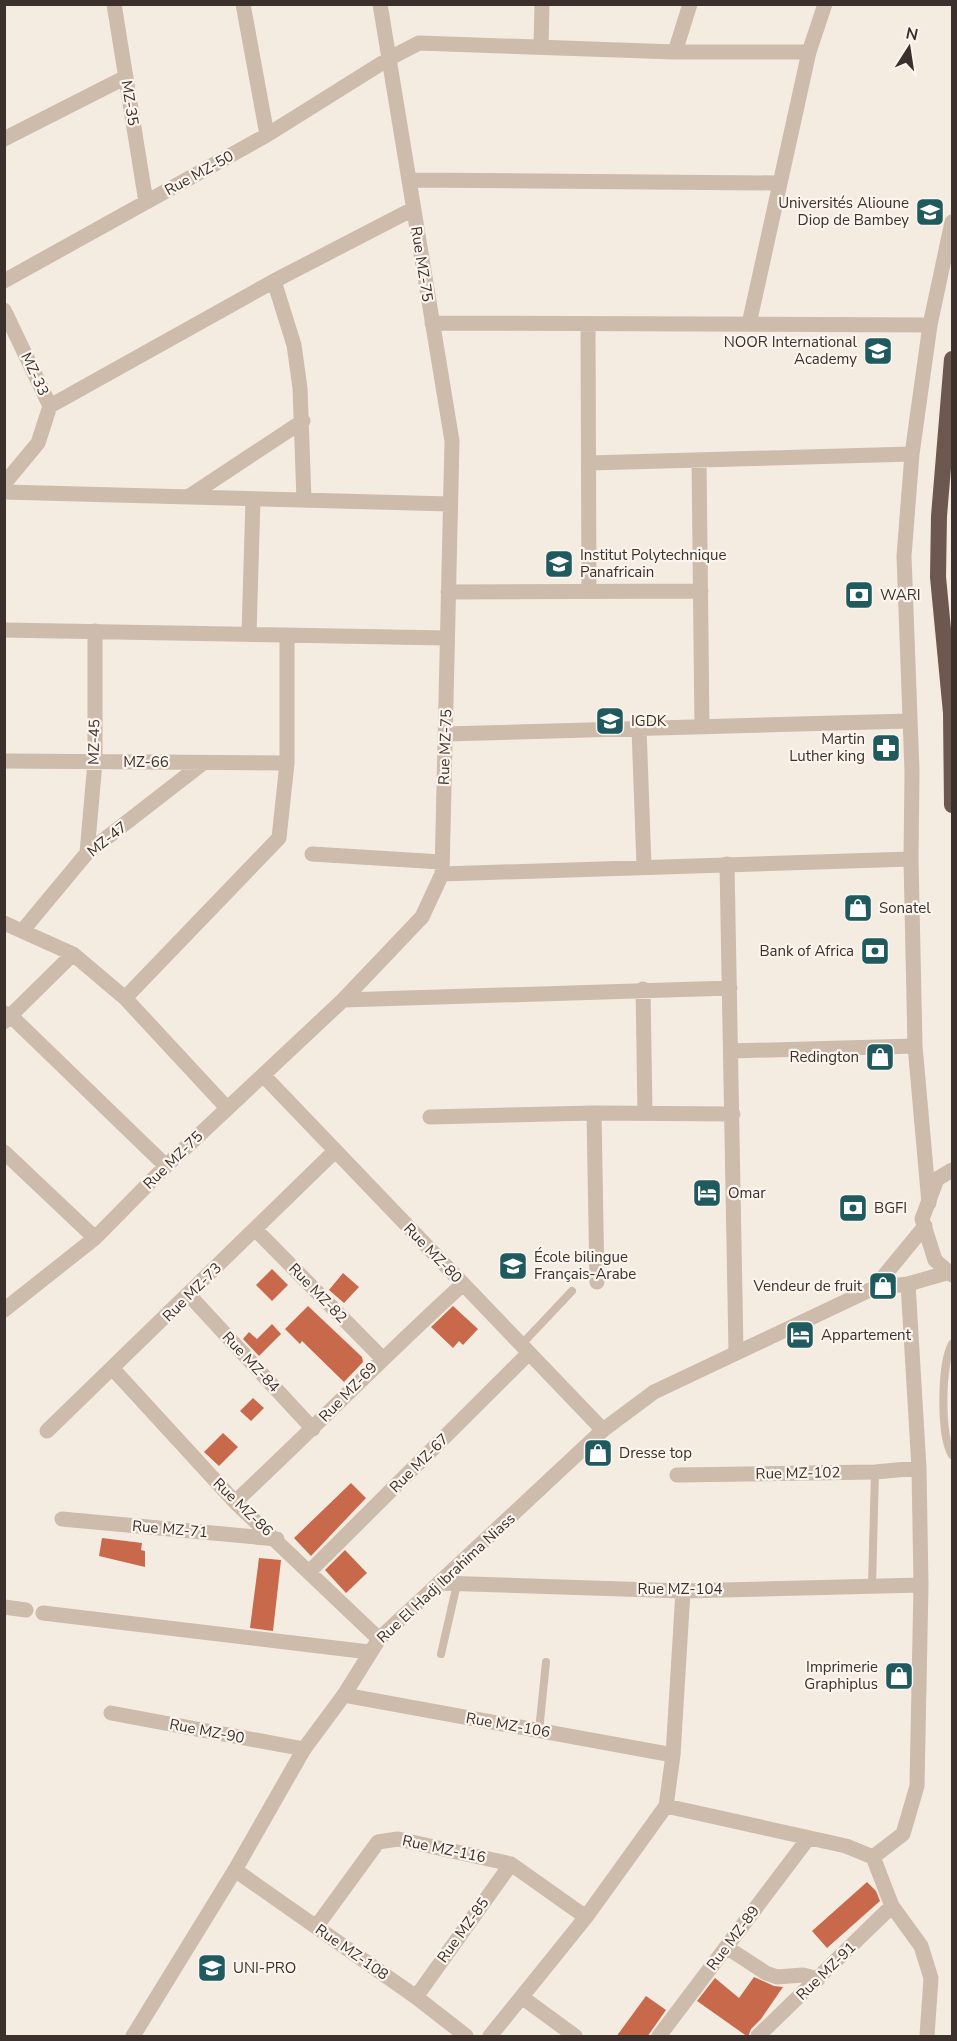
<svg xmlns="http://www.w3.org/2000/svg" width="957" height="2041" font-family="'Nunito Sans',sans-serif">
<rect width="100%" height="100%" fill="#f4ebe1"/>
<path fill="#c8694b" d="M272 1269 288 1285 272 1301 256 1285Z
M343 1273 359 1287 344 1303 329 1290Z
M308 1306 362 1357 363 1362 344 1382 302 1341 300 1344 285 1329Z
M453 1306 478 1329 463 1345 459 1341 453 1348 431 1327Z
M272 1324 281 1334 259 1356 243 1339 249 1332 257 1339Z
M253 1398 264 1408 251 1421 240 1411Z
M223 1433 238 1447 219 1466 204 1452Z
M351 1483 366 1498 311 1556 294 1538Z
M102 1538 142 1543 141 1550 145 1551V1567L99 1556Z
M345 1550 367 1573 346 1593 325 1570Z
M259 1558 281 1560 273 1631 250 1628Z
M867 1882 876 1891 880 1901 827 1948 812 1931Z
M754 1977 774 1986 783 1987 761 2019 751 2029 748 2037 697 2001 715 1978 739 1998Z
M646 1996 666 2010 647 2037H616Z"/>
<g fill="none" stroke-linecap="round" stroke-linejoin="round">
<path stroke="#cdbbac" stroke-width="8" d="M952 1344C941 1364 940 1436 952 1455
M521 1345 572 1291
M872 1586 875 1472
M441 1654 457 1584
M539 1731 546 1662"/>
<path stroke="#cdbbac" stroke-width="15" d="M114 4 146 202
M243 4 267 135
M541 47 542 4
M675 52 690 4
M4 139 126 77
M409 180 778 183
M4 281 267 135 390 58 419 43 675 52H809
M274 281 294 345 300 388 304 500
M4 310 50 406
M432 323 930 325
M588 324 589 591
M749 324 809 52 825 4
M699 460 702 726
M589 463 912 454
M4 484 38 443 50 406 274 281 413 209
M4 492 450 504
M188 497 303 421
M448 592 701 591
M4 630 447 638
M249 634 253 499
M639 728 644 866
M445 734 909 721
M4 761 287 763
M87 853 95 762V631
M312 854 441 862
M727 864 736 1352
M442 874 911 859
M4 923 73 954 125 998 227 1108
M23 930 87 853 203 763
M643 989 645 1113
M125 998 279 838 287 763V635
M343 1000 730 988
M4 1013 10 1015 166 1166
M4 1022 73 954
M731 1051 915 1046
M263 1075 603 1430
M594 1113 597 1282
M430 1117 594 1113 733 1114
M4 1152 95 1238
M929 1203 915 1046 911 859 912 771 904 556 912 454 930 325 952 222
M255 1229 382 1358
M189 1295 313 1429
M4 1310 95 1238 166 1166 343 1000 422 917 442 874 452 441 380 4
M113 1369 235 1502 379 1639
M47 1431 335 1151
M677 1475 875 1472 919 1468
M235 1502C312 1430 385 1355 463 1284
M62 1519 277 1539
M309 1572 529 1353
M439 1583 683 1591 921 1585
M4 1607 26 1610
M43 1613 369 1652
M344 1695 673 1755
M111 1713 304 1749
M666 1806 846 1846 873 1857 892 1906 921 1946 931 1978 927 2036
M873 1857 903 1834 917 1786 921 1585 919 1468 908 1284
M235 1870 416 1997 466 2036
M316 1927 378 1842 398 1839 511 1864 586 1917
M726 1947 766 1973 777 1977 803 1975 818 1979
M416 1997 511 1864
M523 1998 575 2036
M490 2036 586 1917 666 1806 673 1755 683 1591
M659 2036 807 1840
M758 2036 892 1906"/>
<path stroke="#cdbbac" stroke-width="15" d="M952 1170 937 1179 922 1219 935 1260 952 1275
M874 1288 925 1226
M133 2036 235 1870 304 1749 344 1695 379 1639 603 1430 654 1392 874 1288 908 1284 950 1272"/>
<path stroke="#6c584f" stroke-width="16" d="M952 359 939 516 938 577 951 713 952 805"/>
</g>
<defs>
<g id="university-square" transform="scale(1.5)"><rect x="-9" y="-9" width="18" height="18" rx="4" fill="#1f5a5e" stroke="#fbf5ee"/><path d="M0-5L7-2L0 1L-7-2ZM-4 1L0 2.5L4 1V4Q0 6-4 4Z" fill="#fff"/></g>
<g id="school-square" transform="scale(1.5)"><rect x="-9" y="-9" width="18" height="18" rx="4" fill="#1f5a5e" stroke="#fbf5ee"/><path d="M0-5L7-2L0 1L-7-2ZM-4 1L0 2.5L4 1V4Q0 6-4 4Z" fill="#fff"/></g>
<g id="bank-square" transform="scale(1.5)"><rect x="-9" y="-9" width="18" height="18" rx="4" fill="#1f5a5e" stroke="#fbf5ee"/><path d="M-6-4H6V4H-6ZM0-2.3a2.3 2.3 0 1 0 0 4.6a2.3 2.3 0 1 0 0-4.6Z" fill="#fff"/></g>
<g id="pharmacy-square" transform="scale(1.5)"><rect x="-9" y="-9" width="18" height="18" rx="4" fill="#1f5a5e" stroke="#fbf5ee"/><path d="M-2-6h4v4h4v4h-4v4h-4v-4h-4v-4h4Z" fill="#fff"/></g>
<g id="shop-square" transform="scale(1.5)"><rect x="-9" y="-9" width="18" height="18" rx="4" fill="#1f5a5e" stroke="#fbf5ee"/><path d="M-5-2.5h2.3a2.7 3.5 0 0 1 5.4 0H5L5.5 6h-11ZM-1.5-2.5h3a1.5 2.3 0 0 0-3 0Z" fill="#fff"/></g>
<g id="hotel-square" transform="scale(1.5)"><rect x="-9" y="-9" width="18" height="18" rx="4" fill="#1f5a5e" stroke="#fbf5ee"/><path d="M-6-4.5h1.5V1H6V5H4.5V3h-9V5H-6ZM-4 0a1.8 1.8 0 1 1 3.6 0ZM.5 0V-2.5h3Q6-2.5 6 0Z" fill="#fff"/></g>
</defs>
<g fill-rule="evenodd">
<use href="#university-square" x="930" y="212"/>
<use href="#school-square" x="878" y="351"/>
<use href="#university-square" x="559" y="564"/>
<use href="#bank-square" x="859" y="595"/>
<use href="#university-square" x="610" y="721"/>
<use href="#pharmacy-square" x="886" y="748"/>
<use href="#shop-square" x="858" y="908"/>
<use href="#bank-square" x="875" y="951"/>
<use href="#shop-square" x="880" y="1057"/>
<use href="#hotel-square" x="707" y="1193"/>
<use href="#bank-square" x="853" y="1208"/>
<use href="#school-square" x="513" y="1266"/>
<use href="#shop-square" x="883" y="1286"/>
<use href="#hotel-square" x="800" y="1335"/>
<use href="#shop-square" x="598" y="1453"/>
<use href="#shop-square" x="899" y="1676"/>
<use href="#university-square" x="212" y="1968"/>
</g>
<g text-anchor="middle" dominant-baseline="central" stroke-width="4.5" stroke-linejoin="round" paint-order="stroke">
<g font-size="15" fill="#3b302b" stroke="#fbf5ee">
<text transform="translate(130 103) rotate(81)">MZ-35</text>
<text transform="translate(199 173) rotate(-29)">Rue MZ-50</text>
<text transform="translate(422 264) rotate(81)">Rue MZ-75</text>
<text transform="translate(35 374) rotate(65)">MZ-33</text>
<text transform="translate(94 742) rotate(-89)">MZ-45</text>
<text transform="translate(445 747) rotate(-88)">Rue MZ-75</text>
<text x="146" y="762">MZ-66</text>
<text transform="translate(107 839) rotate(-39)">MZ-47</text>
<text transform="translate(173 1160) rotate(-44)">Rue MZ-75</text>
<text transform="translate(433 1253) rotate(46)">Rue MZ-80</text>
<text transform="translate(192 1292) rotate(-45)">Rue MZ-73</text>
<text transform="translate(318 1293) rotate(46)">Rue MZ-82</text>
<text transform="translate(251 1362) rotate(47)">Rue MZ-84</text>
<text transform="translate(348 1392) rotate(-46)">Rue MZ-69</text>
<text transform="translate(419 1463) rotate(-45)">Rue MZ-67</text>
<text transform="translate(798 1473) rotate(-1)">Rue MZ-102</text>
<text transform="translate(243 1507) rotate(44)">Rue MZ-86</text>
<text transform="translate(170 1529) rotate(5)">Rue MZ-71</text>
<text transform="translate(446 1578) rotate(-43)">Rue El Hadj Ibrahima Niass</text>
<text x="680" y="1589">Rue MZ-104</text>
<text transform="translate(508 1725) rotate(10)">Rue MZ-106</text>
<text transform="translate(207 1731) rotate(11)">Rue MZ-90</text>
<text transform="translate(444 1849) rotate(12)">Rue MZ-116</text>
<text transform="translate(463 1930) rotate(-54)">Rue MZ-85</text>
<text transform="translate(733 1938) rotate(-53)">Rue MZ-89</text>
<text transform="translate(352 1952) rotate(35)">Rue MZ-108</text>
<text transform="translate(826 1971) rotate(-44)">Rue MZ-91</text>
</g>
<g font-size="15" fill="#3b302b" stroke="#fbf5ee" text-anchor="start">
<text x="909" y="203" text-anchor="end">Universités Alioune<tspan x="909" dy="17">Diop de Bambey</tspan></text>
<text x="857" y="342" text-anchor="end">NOOR International<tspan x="857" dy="17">Academy</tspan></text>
<text x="580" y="555">Institut Polytechnique<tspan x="580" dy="17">Panafricain</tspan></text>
<text x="880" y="595">WARI</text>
<text x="631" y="721">IGDK</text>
<text x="865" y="739" text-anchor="end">Martin<tspan x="865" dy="17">Luther king</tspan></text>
<text x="879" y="908">Sonatel</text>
<text x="854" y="951" text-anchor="end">Bank of Africa</text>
<text x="859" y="1057" text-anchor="end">Redington</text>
<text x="728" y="1193">Omar</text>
<text x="874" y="1208">BGFI</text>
<text x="534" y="1257">École bilingue<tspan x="534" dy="17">Français-Arabe</tspan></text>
<text x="862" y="1286" text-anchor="end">Vendeur de fruit</text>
<text x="821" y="1335">Appartement</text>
<text x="619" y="1453">Dresse top</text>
<text x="878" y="1667" text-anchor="end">Imprimerie<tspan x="878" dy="17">Graphiplus</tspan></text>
<text x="233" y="1968">UNI-PRO</text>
</g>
</g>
<rect width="957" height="2041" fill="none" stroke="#3b302b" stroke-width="12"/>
<g transform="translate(909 48) rotate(12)" stroke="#fbf5ee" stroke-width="4.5" paint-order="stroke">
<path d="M0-4.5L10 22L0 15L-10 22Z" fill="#3b302b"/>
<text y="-9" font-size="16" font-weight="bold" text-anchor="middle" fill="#3b302b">N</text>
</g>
</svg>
